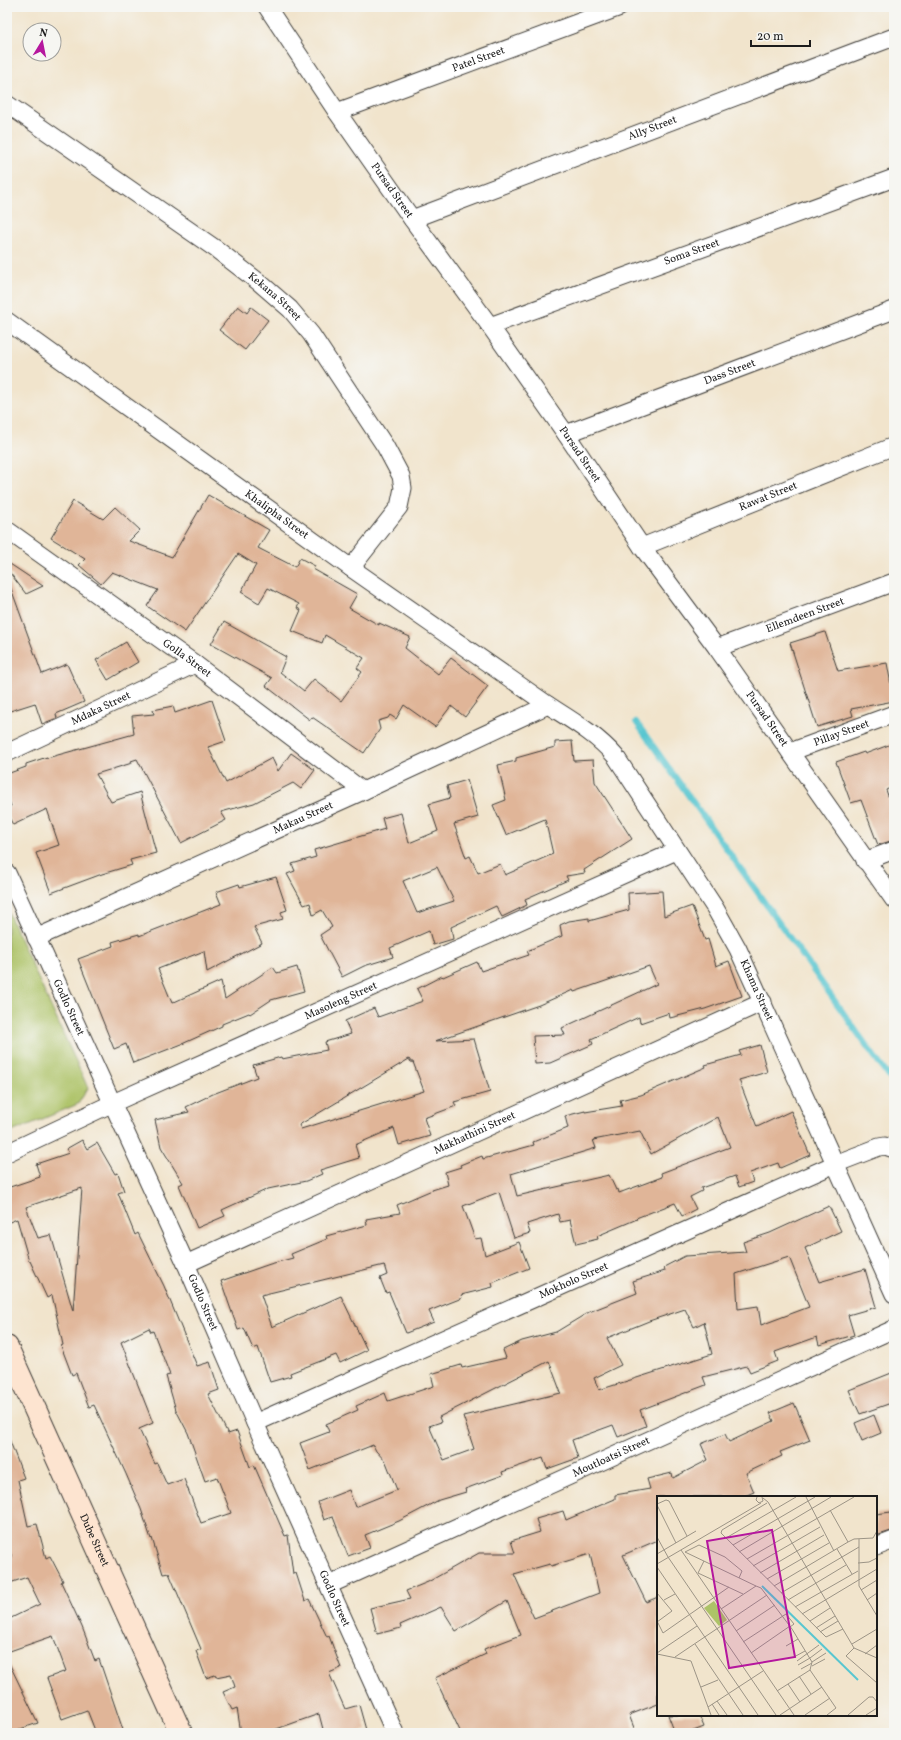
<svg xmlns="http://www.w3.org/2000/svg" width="901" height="1740" font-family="Vollkorn,serif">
<rect width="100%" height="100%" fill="#f6f6f2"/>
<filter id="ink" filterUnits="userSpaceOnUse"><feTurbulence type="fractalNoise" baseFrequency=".025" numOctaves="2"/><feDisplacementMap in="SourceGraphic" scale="8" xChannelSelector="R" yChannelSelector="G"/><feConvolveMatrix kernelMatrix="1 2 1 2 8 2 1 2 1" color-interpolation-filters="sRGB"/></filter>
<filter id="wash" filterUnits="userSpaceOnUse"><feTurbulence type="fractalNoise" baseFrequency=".012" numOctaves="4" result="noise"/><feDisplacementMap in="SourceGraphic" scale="16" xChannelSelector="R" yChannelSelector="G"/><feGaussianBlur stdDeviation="0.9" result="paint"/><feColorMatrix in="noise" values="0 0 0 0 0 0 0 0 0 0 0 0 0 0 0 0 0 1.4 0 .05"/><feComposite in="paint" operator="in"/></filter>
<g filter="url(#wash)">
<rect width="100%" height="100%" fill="#f1e4cc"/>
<path fill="#adc368" stroke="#647042" d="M7 910 88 1088 78 1104 7 1134Z"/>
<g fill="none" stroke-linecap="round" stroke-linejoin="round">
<path stroke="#59c6d0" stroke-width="6" d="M636 722 894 1084"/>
</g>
<g id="blocks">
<path fill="#e0b598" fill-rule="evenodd" d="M238 306 247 313 251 307 268 320 245 350 219 330Z
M208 495 269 530 258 548 295 567 300 558 315 566 313 569 357 594 349 608 379 625V623L410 637 405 648 438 674 451 658 488 686 465 717 451 706 435 727 404 705 396 719 390 715 388 718 378 721 380 729 364 753 312 717 310 720 266 686 272 678 211 644 224 622 286 657 280 672 304 691 314 679 341 701 362 672 357 668 364 658 325 635 322 643 292 631 301 610 297 608 299 604 268 588 259 603 241 592 256 565 238 554 185 632 147 606 158 590 112 572 101 584 79 565 85 559 51 538 73 501 103 519 115 507 140 530 129 541 172 557Z
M7 562 43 586 26 594 7 569Z
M7 583H9L42 674 67 664 84 702 56 714 57 718 42 724 35 703 7 712Z
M825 632 838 671 887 663 894 701 851 709 853 716 817 727 790 643Z
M126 642 138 662 108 680 96 660Z
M212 700 226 741 208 747 226 783 272 758 278 771 291 753 315 770 301 789 293 783 254 803 221 812 226 820 181 843 137 759 131 761 132 763 96 774 111 802 140 792 156 853 130 860 132 865 102 874 51 893 36 853 59 845 47 809 13 825 7 813V808L11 806 7 795V774L26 767V764L47 757V758L134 734 132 716 154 714 153 710 173 706 175 713Z
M572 741 574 761 593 760 595 782 632 839 584 870 585 873 566 876 568 880 525 899 527 905 502 917 496 906 451 927 453 939 433 945 429 931 390 948 393 957 364 966 342 977 320 935 332 927 322 910 313 915 310 903 304 905 287 874 295 871 292 864 316 857 314 850 385 829 382 818 401 813 409 843 438 831 429 804 450 798 447 786 467 780 478 817 454 824 466 858 470 856 478 873 500 864 505 875 553 854 545 819 506 835 493 805 506 800 498 765 516 761V758L555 747V742ZM437 867 454 901 417 913 403 881Z
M894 743V786L886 790 894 812V840L878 845 861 800 851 803 836 762 864 752 865 754Z
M276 877 287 910 281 912 283 919 254 927 262 943 207 972 204 951 158 969 172 1003 221 981 225 999 273 967 277 973 297 967 304 991 271 1000 250 1014 249 1013 222 1024V1026L182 1044 133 1063 126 1044 114 1049 78 959 113 946 112 942 139 934V936L221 904 216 892 239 884 240 887Z
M662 891 664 916 692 906 705 940 708 939 716 966 729 961 742 996 705 1009 670 1018 669 1013 640 1023 639 1017 591 1039 593 1044 550 1063 535 1064 533 1036 565 1035 562 1028 657 984 649 966 574 992 573 990 539 1005 435 1041 474 1039 490 1092 454 1102 456 1106 424 1118 430 1136 399 1145 394 1128 355 1145 359 1158 320 1170 322 1174 306 1181 268 1189 222 1210 225 1216 197 1228 179 1185 183 1183 161 1147 155 1120 189 1112 186 1107 213 1094 257 1077 253 1065 281 1057 282 1059 327 1050 325 1042 351 1034 345 1021 374 1008 378 1017 423 1001 417 989 442 976 443 977 477 962 481 971 529 955 527 951 562 936 560 925 569 921 589 918V921L629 910 628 893ZM409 1059 411 1062H413L424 1091 301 1129 299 1125Z
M760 1045 767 1072 739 1080 757 1127 791 1111 810 1155 780 1168 778 1163 750 1173 753 1182 739 1187 735 1176 701 1188 702 1191 690 1197 696 1209 682 1216 675 1203 636 1218 637 1219 597 1236 598 1239 576 1244 570 1220 560 1222 558 1214 527 1224 530 1233 514 1238 499 1192 463 1206 475 1239 481 1238 485 1255 519 1242 529 1268 492 1283 493 1287 461 1295 462 1298 429 1311 434 1322 406 1333 389 1292 386 1293 380 1278 387 1275 384 1265 261 1295 272 1327 341 1296 367 1350 340 1363 336 1355 290 1373 291 1376 270 1382 258 1347 253 1349 244 1328 238 1330 221 1281 270 1264 293 1258 291 1254 327 1239 326 1236 367 1225 366 1219 400 1213 397 1205 432 1190 448 1185 445 1172 461 1167 460 1165 482 1156 483 1159 534 1145 533 1142 568 1128 565 1116 585 1111V1112L622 1106 620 1100 641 1095 706 1067 705 1065 741 1055 739 1051ZM718 1117 730 1147 661 1173 662 1177 619 1193 618 1189 616 1190 609 1175 517 1196 511 1174 596 1148 593 1140 640 1131 651 1154Z
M82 1140 87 1149 97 1143 115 1174 118 1173 124 1191 118 1193 135 1235 138 1233 164 1286 197 1366 210 1362 219 1390 208 1394 228 1434 237 1431 250 1467 254 1465 285 1536 288 1535 293 1574 296 1573 305 1601 309 1599 327 1637 329 1636 341 1668 329 1673 345 1709 359 1705 366 1730 356 1733H324L319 1714 265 1733H241L237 1708 232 1710 223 1692 235 1687 231 1674 216 1677 215 1675 206 1678 196 1651 201 1649 169 1573 163 1574 152 1538 151 1539 141 1509 126 1474 94 1405 89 1407 76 1373 72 1375 61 1346 63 1345 52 1295 47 1298 30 1261H29L17 1219 7 1223V1188L40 1177 36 1164 69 1153 66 1149ZM82 1188 73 1311 51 1235 38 1238 26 1207ZM149 1328 151 1332 153 1331 170 1375 166 1376 176 1410 188 1433 205 1481 217 1477 231 1513 201 1523 184 1479 167 1485 157 1463 155 1464 139 1429 153 1423 121 1342Z
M829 1206 841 1231 805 1248 819 1282 865 1269 876 1307 848 1315 854 1335 819 1345 817 1337 775 1352 778 1361 750 1372 747 1366 703 1377 706 1385 640 1410 646 1426 618 1437 613 1425 572 1440 578 1458 547 1469 543 1458 502 1472 503 1475 465 1489 466 1492 439 1500 399 1521 365 1535 370 1548 348 1556 333 1517 324 1520 318 1502 349 1490 355 1507 397 1490 386 1462 376 1451 373 1445 310 1470 300 1443 329 1432 326 1424 358 1410 356 1406 385 1393 388 1401 434 1386 431 1374 461 1365 462 1368 506 1358 503 1350 522 1341 556 1332 589 1312 637 1293 633 1281 665 1271 664 1267 685 1256 746 1252 743 1242 770 1233ZM789 1257 809 1307 761 1325 758 1306 738 1309 736 1274ZM685 1309 694 1327 704 1322 712 1354 599 1390 594 1378 621 1365 607 1338 649 1321ZM549 1361 561 1393 463 1416 474 1449 444 1460 429 1426 441 1422 439 1417Z
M894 1372V1402L860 1414 849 1390Z
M794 1403 810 1440 780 1452 782 1456 746 1473 754 1492 742 1497H658V1540L623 1555 646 1602 658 1597V1704L629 1715 636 1733H461L435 1678 486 1654 484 1649 521 1635 507 1601 456 1631 441 1607 400 1625 401 1628 377 1634 370 1608 410 1599 406 1591 428 1582 479 1553H515L511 1541 540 1532 536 1519 563 1511 566 1520 615 1499V1495L650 1489 647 1479 672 1473 673 1478 708 1460 701 1444 725 1434 729 1442 774 1421 770 1413ZM590 1554 599 1593 534 1618 514 1574 550 1564 551 1566Z
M874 1415 881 1433 862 1441 855 1423Z
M7 1436H8L24 1478 18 1480 28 1526 37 1524 46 1558 50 1556 63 1581 61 1582 82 1627 95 1661 99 1659 124 1733H96L87 1710 62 1719 47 1678 66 1671 53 1636 7 1652V1620L40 1604 27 1577 7 1584V1560L12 1558 7 1541Z
M891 1512 894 1530 876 1536V1514Z
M7 1659 38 1723 8 1733H7Z
M668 1715H699L704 1727 688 1733H675Z"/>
</g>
</g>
<g filter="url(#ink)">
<use href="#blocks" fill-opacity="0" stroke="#3c3a36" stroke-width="1"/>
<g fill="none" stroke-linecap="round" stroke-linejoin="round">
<g stroke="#3c3a36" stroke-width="19">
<g id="street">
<path id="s1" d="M267 7 337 112 412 219 490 326 566 434 642 547 717 648 894 900"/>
<path id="s2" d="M7 104 216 249 260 283 290 309 311 334 385 446 401 476 403 488 399 507 351 568"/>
<path id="s3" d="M337 112 620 7"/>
<path id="s4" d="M412 219 894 37"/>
<path id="s5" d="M7 321 351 568 548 705"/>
<path id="s6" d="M490 326 894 178"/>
<path id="s7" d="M566 434 894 310"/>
<path id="s8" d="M7 530 195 664 363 791"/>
<path id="s9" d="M642 547 894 446"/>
<path id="s10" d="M717 648 894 582"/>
<path id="s11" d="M790 752 894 714"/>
<path id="s12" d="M7 753 195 664"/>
<path d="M865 861 894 850"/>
<path id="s13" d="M7 873 186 1264 255 1423 395 1733"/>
<path id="s14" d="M36 938 363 791 548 705C573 721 597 735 616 757L715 908 738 949 894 1294"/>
<path id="s15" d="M7 1153 113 1103 676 851"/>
<path id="s16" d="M186 1264 763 1002"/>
<path id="s17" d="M255 1423 835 1164 879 1147 885 1146 894 1149"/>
<path d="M876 1547 894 1540"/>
<path id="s18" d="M329 1585 894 1329"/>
</g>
</g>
<g stroke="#3c3a36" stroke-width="24">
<g id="secondary">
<path id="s19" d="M7 1347 181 1733"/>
</g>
</g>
<use href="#street" stroke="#fff" stroke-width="17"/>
<use href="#secondary" stroke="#fde4d0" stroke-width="22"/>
</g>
</g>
<g text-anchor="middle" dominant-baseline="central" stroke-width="3.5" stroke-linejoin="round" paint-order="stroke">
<g font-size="11" fill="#1c1c1c" stroke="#f6f6f2">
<text stroke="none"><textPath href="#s3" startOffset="151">Patel Street</textPath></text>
<text stroke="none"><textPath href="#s4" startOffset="257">Ally Street</textPath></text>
<text stroke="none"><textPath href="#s1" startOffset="222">Pursad Street</textPath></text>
<text stroke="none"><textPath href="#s6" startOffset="215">Soma Street</textPath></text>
<text stroke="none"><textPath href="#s2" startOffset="330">Kekana Street</textPath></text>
<text stroke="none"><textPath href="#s7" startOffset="175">Dass Street</textPath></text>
<text stroke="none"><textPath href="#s1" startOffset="546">Pursad Street</textPath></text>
<text stroke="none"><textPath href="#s9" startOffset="136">Rawat Street</textPath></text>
<text stroke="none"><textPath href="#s5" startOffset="332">Khalipha Street</textPath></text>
<text stroke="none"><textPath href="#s10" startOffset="94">Ellemdeen Street</textPath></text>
<text stroke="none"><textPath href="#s8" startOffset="221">Golla Street</textPath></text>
<text stroke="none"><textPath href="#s12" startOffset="104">Mdaka Street</textPath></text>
<text stroke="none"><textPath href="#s1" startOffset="870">Pursad Street</textPath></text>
<text stroke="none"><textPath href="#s11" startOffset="55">Pillay Street</textPath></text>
<text stroke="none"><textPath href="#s14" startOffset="293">Makau Street</textPath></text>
<text stroke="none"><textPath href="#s14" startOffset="921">Khama Street</textPath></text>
<text stroke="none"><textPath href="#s15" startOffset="367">Masoleng Street</textPath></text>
<text stroke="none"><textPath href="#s13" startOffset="148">Godlo Street</textPath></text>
<text stroke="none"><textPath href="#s16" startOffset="317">Makhathini Street</textPath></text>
<text stroke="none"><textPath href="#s17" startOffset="349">Mokholo Street</textPath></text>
<text stroke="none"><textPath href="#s13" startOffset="472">Godlo Street</textPath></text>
<text stroke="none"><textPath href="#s18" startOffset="310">Moutloatsi Street</textPath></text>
<text stroke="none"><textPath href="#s19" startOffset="212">Dube Street</textPath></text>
<text stroke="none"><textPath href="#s13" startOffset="796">Godlo Street</textPath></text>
</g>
</g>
<g transform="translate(657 1496)">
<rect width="220" height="220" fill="#f1e4cc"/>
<path d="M57 105 70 124 62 130 47 112Z" fill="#adc368"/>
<path fill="none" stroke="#59c6d0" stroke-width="2" d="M105 90 201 184"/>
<path fill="none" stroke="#9c9486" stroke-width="1" d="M100 1 99 4 102 7 106 5 105 1M149 1 177 55M106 2 111 6 197 152 220 162M110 7 65 34 64 37 169 141 186 133M0 8 9 4 12 5 30 40M0 9 19 47M173 14 191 46 197 43 216 42 220 35M0 41 11 61 119 219M69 42 139 1M202 43V90L220 120M76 49 158 1M180 53 195 78M24 54 137 219M28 56 99 90M28 56 42 49 68 61 85 75 82 82M82 56 174 1M0 58 39 35M90 63 197 1M201 67 212 66 220 62M0 68 104 7M96 70 163 31M0 71 101 219M41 77 86 98M41 77 47 65M103 77 167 39M110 83 172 47M117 90 191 46M204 94 220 84M0 97 15 115 0 126M124 97 202 51M7 104 18 98M131 104 189 69M210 104 220 97M138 111 201 75M64 113 99 90 104 92 135 133 155 166 153 174M145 118 220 73M0 125 6 137 72 91M153 125 173 112M159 132 178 120M79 135 118 109M163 136 181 125M86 146 129 118 137 128 133 131M38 148 86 219M195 148 220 133M129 150 141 143M197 152 189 160 220 187M0 157 40 130M94 157 133 130M0 158 34 165 54 219M208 158 220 149M18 161 110 99M137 161 148 155M153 162 165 153M140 165 162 149M155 166 169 157M141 169 153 162M155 170 168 163M144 173 155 167M153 174 179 212 170 219M142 180 154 198M131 188 143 206M44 191 61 184M120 195 153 174M60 205 70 219M55 208 62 219M51 211 106 175M123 219 165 191M148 219 173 202M191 219 212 201H216L220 206M209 219 220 212"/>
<path fill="#b5179e" fill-opacity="0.15" stroke="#b5179e" stroke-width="2" d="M115 34 138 161 72 172 50 45Z"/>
<rect width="220" height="220" fill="none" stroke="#1c1c1c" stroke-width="2"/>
</g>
<rect width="901" height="1740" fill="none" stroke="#f6f6f2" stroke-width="24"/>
<g transform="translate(42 42) rotate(10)"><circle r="19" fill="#f6f6f2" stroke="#9f9f9c"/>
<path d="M0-3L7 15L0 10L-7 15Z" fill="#b5179e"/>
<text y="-6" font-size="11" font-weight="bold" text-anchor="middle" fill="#1c1c1c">N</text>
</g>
<path d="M751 40v6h59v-6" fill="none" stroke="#1c1c1c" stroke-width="2"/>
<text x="757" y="40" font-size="12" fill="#1c1c1c" stroke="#f6f6f2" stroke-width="3" paint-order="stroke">20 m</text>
</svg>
